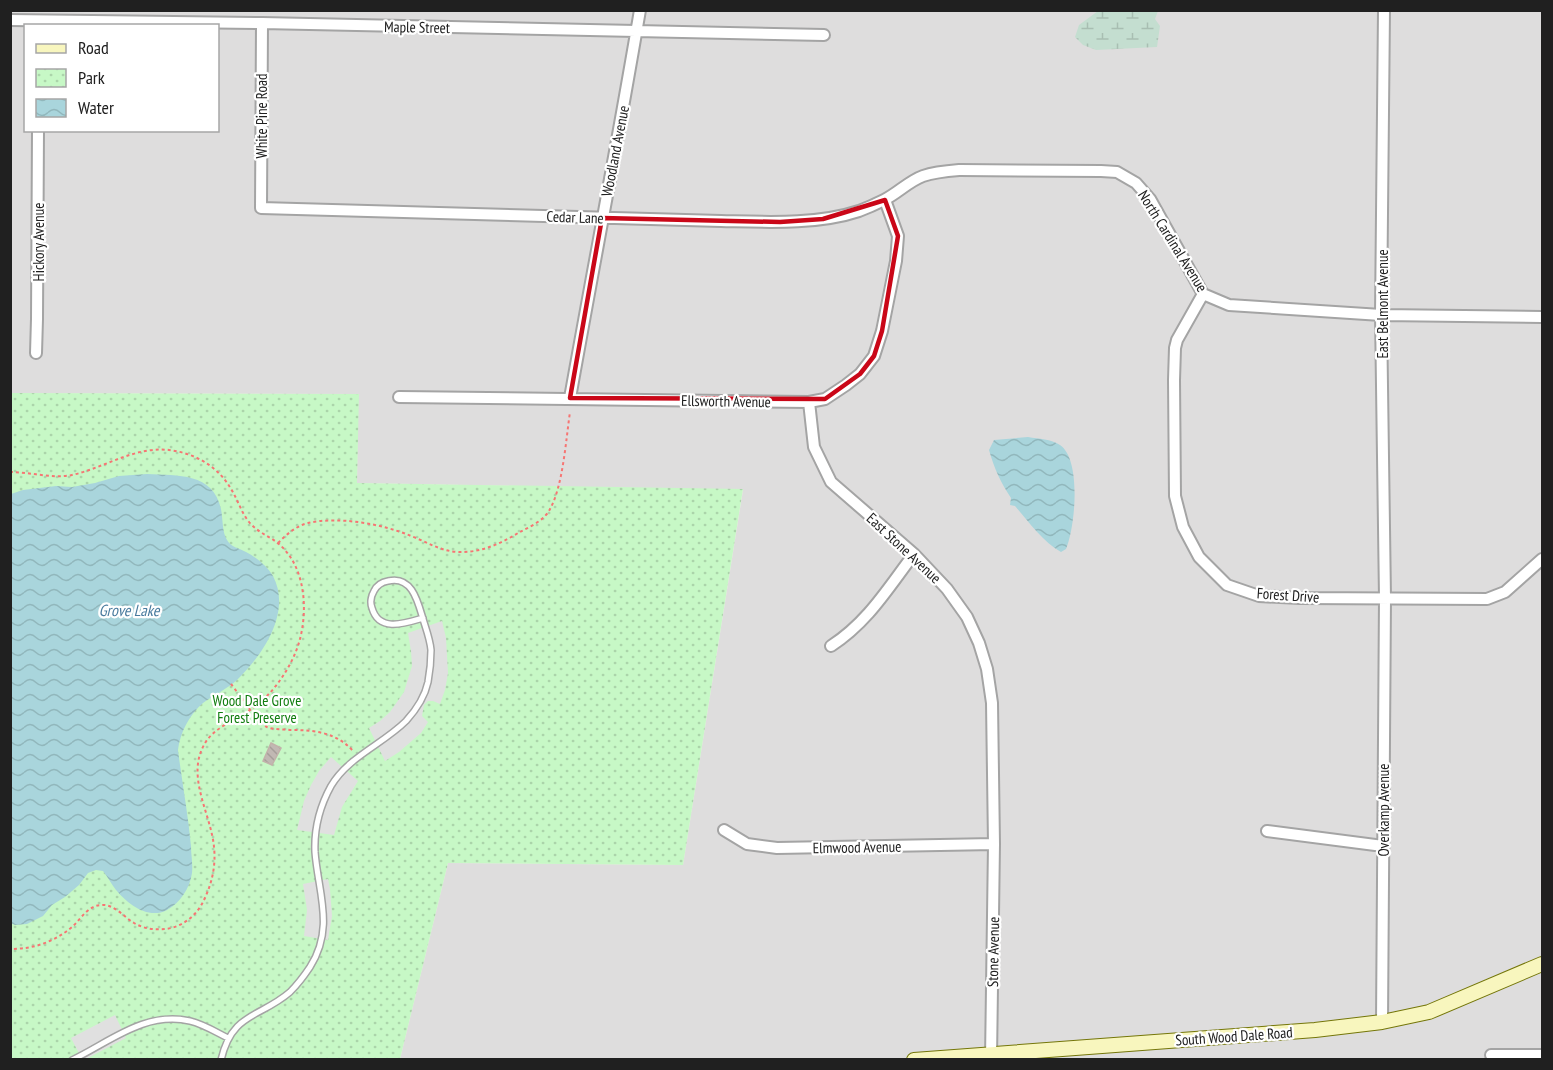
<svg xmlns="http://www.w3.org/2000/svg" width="1553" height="1070" font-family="'PT Sans Narrow',sans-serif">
<defs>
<pattern id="wetland-marsh" width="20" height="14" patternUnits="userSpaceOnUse" patternTransform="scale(1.5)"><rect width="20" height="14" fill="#c4ded0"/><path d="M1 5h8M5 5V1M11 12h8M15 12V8" fill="none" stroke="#a8beb2"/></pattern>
<pattern id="park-dots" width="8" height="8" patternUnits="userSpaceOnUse" patternTransform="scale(1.5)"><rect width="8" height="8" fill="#c7f8c6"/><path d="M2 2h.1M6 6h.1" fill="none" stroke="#abd4aa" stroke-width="1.8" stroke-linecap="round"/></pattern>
<pattern id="water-waves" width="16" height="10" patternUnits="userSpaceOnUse" patternTransform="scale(1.5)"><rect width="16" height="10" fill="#a9d5dc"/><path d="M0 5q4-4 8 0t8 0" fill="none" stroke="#91b7bc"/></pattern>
<pattern id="building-back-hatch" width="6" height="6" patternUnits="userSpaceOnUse" patternTransform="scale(1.5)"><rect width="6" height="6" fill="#c1b8b3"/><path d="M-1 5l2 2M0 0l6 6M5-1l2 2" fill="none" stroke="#a69e9a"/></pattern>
</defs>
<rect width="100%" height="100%" fill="#f0ece7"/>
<path fill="#dedddd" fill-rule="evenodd" d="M10 11H1542V958L1428 1008 1370 1019 1369 1027 1429 1017 1542 968V1059H400L448 863 683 865 743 490 357 483 358 394 11 393ZM26 26H218V130H26Z"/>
<path fill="url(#wetland-marsh)" d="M1098 11H1158L1155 19 1160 26 1157 47 1096 50 1083 45 1075 37 1079 25Z"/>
<path fill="url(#park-dots)" d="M11 393 359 394 357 483 743 489 683 865 448 863 400 1059 11 1060Z"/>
<path fill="#e0e0e0" d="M442 621 446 638 448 673 445 690 440 704 433 701H428L424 705 422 716 428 722 421 733 399 752 385 761 369 728 380 721 390 712 404 692 412 666 411 651 408 633Z
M331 757 358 781 342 807 334 835 297 830 304 801 311 785 319 771Z
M328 879 330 889 332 916 328 940 304 936 307 910 303 884Z
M115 1015 126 1038 84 1060 82 1059 71 1038Z"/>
<path fill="url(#water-waves)" d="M1028 437C1039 439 1051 439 1060 445 1082 460 1075 528 1066 549L1061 552C1043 542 1028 521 1015 506L1010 505 1011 498C1001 483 994 468 989 450L994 440Z
M147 474C178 476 213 472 221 509 223 519 222 532 227 540 232 548 239 548 246 552 256 557 267 566 273 576 292 612 263 655 237 680 227 689 214 695 203 703 189 715 180 733 178 750 182 782 188 814 191 846 191 855 193 864 192 873 190 888 180 903 167 910 148 920 128 904 116 890 111 884 108 877 103 871L96 870 88 873 79 885 65 897 52 905 43 916 27 924 15 925 10 923 11 494 23 490 56 486 72 487 95 483 119 476Z"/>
<path fill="url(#building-back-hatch)" stroke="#c2b2aa" stroke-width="1.5" d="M271 743 281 748 272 765 263 761Z"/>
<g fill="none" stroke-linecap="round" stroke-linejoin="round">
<g stroke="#a4a4a4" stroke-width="8">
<path id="service" d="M72 1060C110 1042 144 1011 190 1021 203 1024 216 1032 228 1038
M221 1060C232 1012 260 1018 290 992 297 985 304 976 310 967 335 928 318 892 315 852 314 829 320 806 331 786 348 757 383 744 406 721 416 710 425 696 428 682 430 671 431 660 431 650 430 639 426 629 423 619 418 602 412 575 388 581 382 582 377 585 374 591 371 596 370 603 372 608 379 633 406 623 423 618"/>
</g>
<g stroke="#a4a4a4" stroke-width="14">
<path id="minor" d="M10 20 262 23 824 35
M262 23 261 208 721 221C765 222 817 225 859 211 867 208 876 204 884 200 898 193 909 181 923 176 935 172 948 171 960 170L1101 171 1117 172 1136 183 1150 199 1203 294 1229 305 1381 315 1542 317
M1203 294 1177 340 1175 348 1174 380 1175 496 1183 527 1199 557 1227 585 1259 596 1300 598 1487 599 1505 592 1542 559
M36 353 37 319 38 130
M399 397 809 402 825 399 846 385 860 374 874 356 882 331 896 261 898 236 885 200
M570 398C593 269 618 140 640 10
M809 402 814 447 831 482 914 554 947 589 967 617 979 643 987 669 992 703 994 844 991 1059
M831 646C868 622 888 588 914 554
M724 830 747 844 777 848 994 844
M1267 831 1383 846
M1382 1022 1385 598 1381 315 1384 10
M1491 1055H1542"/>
</g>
<g stroke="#747609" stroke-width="16">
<path id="secondary" d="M914 1060 1315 1030 1382 1022 1429 1012 1542 964"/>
</g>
<path stroke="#f67573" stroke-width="2" stroke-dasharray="3 3" stroke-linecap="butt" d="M10 472C30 472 53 479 72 475 104 468 135 446 169 450 194 453 218 466 231 489 238 500 241 512 249 522 258 533 270 536 280 545 309 571 309 623 294 656 285 676 270 696 253 708 237 720 213 727 204 745 186 777 211 814 214 847 216 866 212 884 203 902 196 916 182 927 166 929 155 930 144 929 134 923 124 917 114 904 102 905 88 905 81 919 72 927 54 942 34 949 10 949
M278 543C287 534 296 526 308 523 338 516 383 524 411 536 427 542 440 551 458 552 480 553 500 544 518 533 529 527 544 521 550 509 563 486 566 439 570 412
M231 684C240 695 256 721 267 727 274 730 282 729 290 730 314 730 336 732 353 751"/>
<use href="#service" stroke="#fff" stroke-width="5"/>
<use href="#minor" stroke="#fff" stroke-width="10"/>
<use href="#secondary" stroke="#f8f6be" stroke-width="14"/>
</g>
<path fill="none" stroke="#ca0718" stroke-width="4.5" stroke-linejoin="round" d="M885 200 898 236 882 331 874 356 860 374 825 399 570 398 602 218 780 222 823 219Z"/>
<g text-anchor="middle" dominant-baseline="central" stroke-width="4.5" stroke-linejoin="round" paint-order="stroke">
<g font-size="15" fill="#202020" stroke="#fff">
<text transform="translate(417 27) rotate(1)">Maple Street</text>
<text transform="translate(261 116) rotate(-90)">White Pine Road</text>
<text transform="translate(615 151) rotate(-79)">Woodland Avenue</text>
<text transform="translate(575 217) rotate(2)">Cedar Lane</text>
<text transform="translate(1173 241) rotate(58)">North Cardinal Avenue</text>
<text transform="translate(38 242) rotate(-90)">Hickory Avenue</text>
<text transform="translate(1382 304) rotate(-90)">East Belmont Avenue</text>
<text transform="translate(726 401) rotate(1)">Ellsworth Avenue</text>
<text transform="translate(904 548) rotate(43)">East Stone Avenue</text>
<text transform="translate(1288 595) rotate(4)">Forest Drive</text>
<text transform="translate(1383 810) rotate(-90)">Overkamp Avenue</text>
<text transform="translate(857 847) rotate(-1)">Elmwood Avenue</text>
<text transform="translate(993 952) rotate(-89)">Stone Avenue</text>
<text transform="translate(1234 1036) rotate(-4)">South Wood Dale Road</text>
</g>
<g font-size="15" fill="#107d0f" stroke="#fff">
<text x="257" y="700">Wood Dale Grove<tspan x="257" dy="17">Forest Preserve</tspan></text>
</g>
<g font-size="16" font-style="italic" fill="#497b9e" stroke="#fff">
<text x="129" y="610">Grove Lake</text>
</g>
</g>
<rect width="1553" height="1070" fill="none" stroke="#202020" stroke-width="24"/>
<rect x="24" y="24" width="195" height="108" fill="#ffffff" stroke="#a6a6a6" stroke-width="1.5"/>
<rect x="36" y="44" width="30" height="9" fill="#f8f6be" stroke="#a6a6a6" stroke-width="1.5"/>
<text x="78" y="54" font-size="18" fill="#202020">Road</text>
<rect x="36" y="69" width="30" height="18" fill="url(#park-dots)" stroke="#a6a6a6" stroke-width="1.5"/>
<text x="78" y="84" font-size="18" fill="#202020">Park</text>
<rect x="36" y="99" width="30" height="18" fill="url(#water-waves)" stroke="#a6a6a6" stroke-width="1.5"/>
<text x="78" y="114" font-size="18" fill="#202020">Water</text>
</svg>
